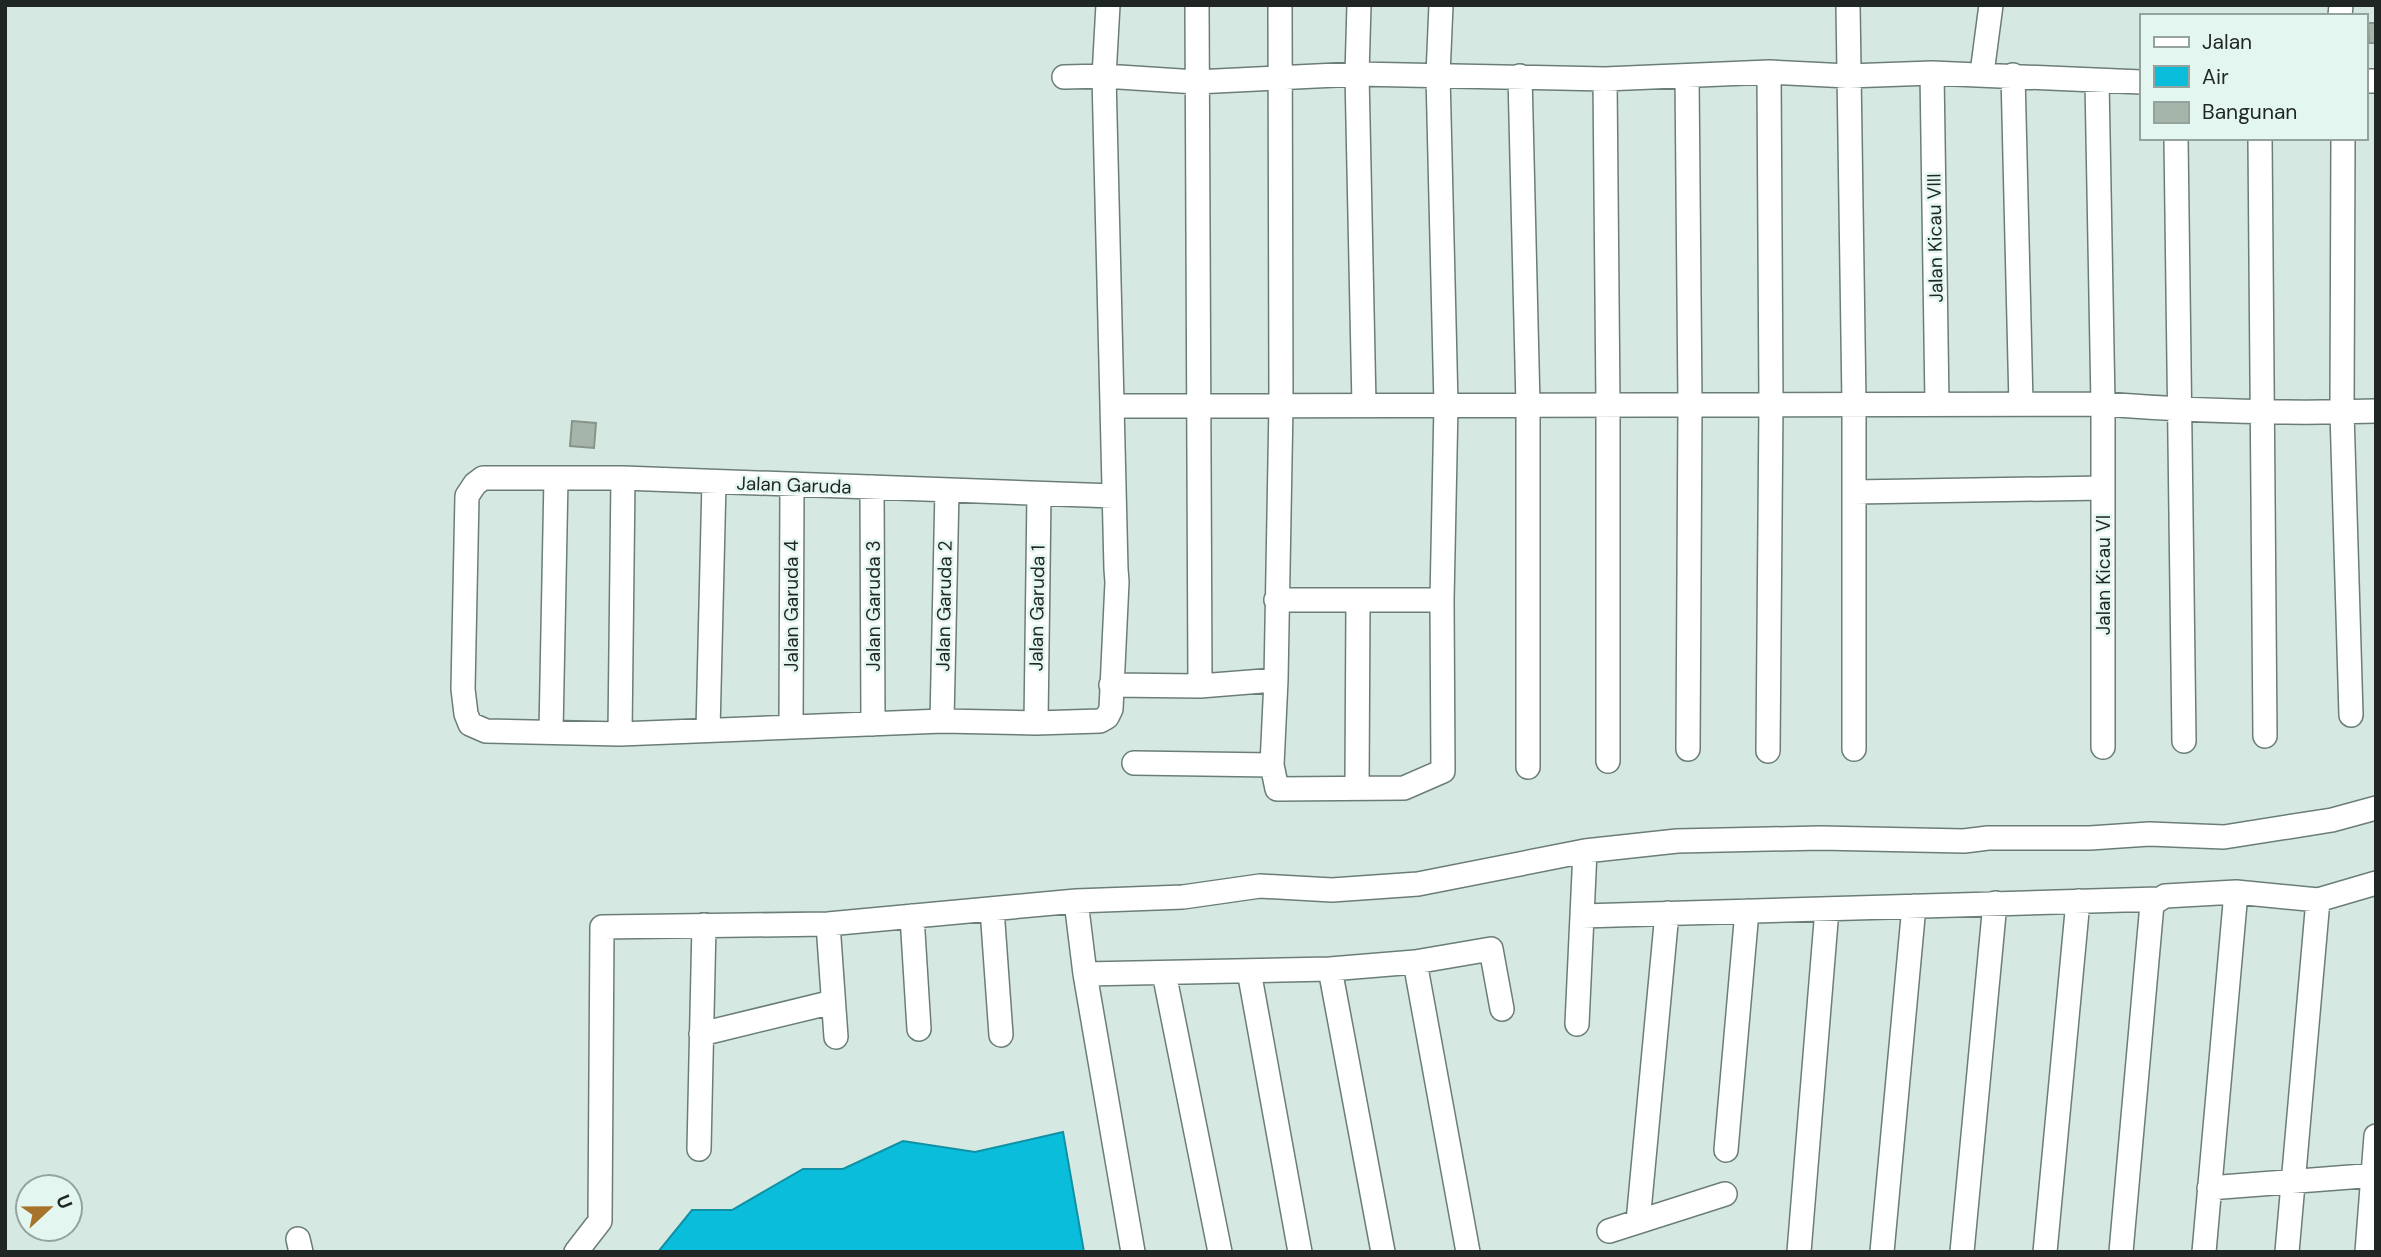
<svg xmlns="http://www.w3.org/2000/svg" width="2381" height="1257" font-family="'DM Sans',sans-serif">
<rect width="100%" height="100%" fill="#d5e9e2"/>
<path fill="#0abddb" stroke="#1090a4" stroke-width="2" d="M1063 1132 1084 1252H658L692 1210H732L803 1169H843L903 1141 975 1152Z"/>
<path fill="#a6b5aa" stroke="#86948a" stroke-width="2" d="M2368 23H2376V43H2369Z
M572 421 596 423 594 448 570 446Z"/>
<g fill="none" stroke-linecap="round" stroke-linejoin="round">
<g stroke="#6b7d77" stroke-width="26">
<path id="minor" d="M1108 5 1104 76 1116 569 1117 582 1111 709 1107 717 1100 721 1036 723 942 721 620 734 486 731 470 724 466 714 463 689 467 496 475 484 483 478H623L1114 496
M1197 5 1200 686
M1280 5 1281 405 1276 680 1272 765 1277 789 1404 788 1443 771 1442 600 1446 405 1438 75 1441 5
M1359 5 1357 74 1364 405
M1848 5 1854 404V749
M2340 16 2341 5
M1932 73 1937 404
M1982 73 1991 5
M2013 75 2021 404
M1520 76 1528 405V767
M1687 76 1690 404 1688 749
M1064 77 1104 76 1196 82 1357 74 1605 79 1769 72 1848 76 1932 73 2141 82
M1605 79 1608 405V761
M2097 81 2103 404V747
M2365 81H2376
M2176 138 2184 741
M2260 138 2265 736
M2343 138 2342 412 2351 715
M1112 406 2103 404C2194 411 2284 414 2376 411
M872 487 873 724
M1854 492 2103 488
M1276 600H1442
M1111 685 1200 686 1276 680
M942 721 947 490
M1036 723 1039 494
M791 727 792 485
M708 730 714 482
M551 732 556 478
M620 734 623 478
M1768 751 1771 404 1769 72
M1134 763 1272 765
M1357 787 1358 600
M1076 901 1085 974 1133 1252
M992 909 1001 1035
M912 916 919 1029
M1582 916 2158 899
M828 924 836 1037
M1415 962 1468 1252
M1330 969 1383 1252
M1249 971 1300 1252
M1164 973 1220 1252
M1085 974 1330 969 1415 962 1491 949 1502 1009
M1577 1024 1585 851
M701 1034 833 1002
M699 1149 704 925
M1726 1150 1747 911
M2209 1188 2376 1175
M1638 1222 1667 913
M1609 1231 1725 1194
M298 1239 301 1252
M576 1252 600 1221 602 927 828 924 1076 901 1183 897 1260 886 1332 890 1418 884 1585 851 1677 841 1820 838 1964 841 1988 838H2090L2149 834 2224 837 2332 820 2376 808
M1799 1252 1827 909
M1882 1252 1914 906
M1962 1252 1995 903
M2045 1252 2078 901
M2121 1252 2152 904 2165 896 2236 892 2318 900 2376 883
M2204 1252 2236 892
M2287 1252 2318 900
M2367 1252 2376 1136"/>
</g>
<use href="#minor" stroke="#fff" stroke-width="23"/>
</g>
<g text-anchor="middle" dominant-baseline="central" stroke-width="5" stroke-linejoin="round" paint-order="stroke">
<g font-size="19" fill="#1f2624" stroke="#e3f6f0">
<text transform="translate(1935 238) rotate(-91)">Jalan Kicau VIII</text>
<text transform="translate(794 485) rotate(2)">Jalan Garuda</text>
<text transform="translate(2103 575) rotate(-90)">Jalan Kicau VI</text>
<text transform="translate(791 606) rotate(-90)">Jalan Garuda 4</text>
<text transform="translate(873 606) rotate(-90)">Jalan Garuda 3</text>
<text transform="translate(944 606) rotate(-89)">Jalan Garuda 2</text>
<text transform="translate(1037 608) rotate(-89)">Jalan Garuda 1</text>
</g>
</g>
<rect width="2381" height="1257" fill="none" stroke="#1f2624" stroke-width="14"/>
<rect x="2140" y="14" width="228" height="126" fill="#e3f6f0" stroke="#95a39e" stroke-width="2"/>
<rect x="2154" y="37" width="35" height="10" fill="#ffffff" stroke="#95a39e" stroke-width="2"/>
<text x="2202" y="49" font-size="21" fill="#1f2624">Jalan</text>
<rect x="2154" y="66" width="35" height="21" fill="#0abddb" stroke="#95a39e" stroke-width="2"/>
<text x="2202" y="84" font-size="21" fill="#1f2624">Air</text>
<rect x="2154" y="102" width="35" height="21" fill="#a6b5aa" stroke="#95a39e" stroke-width="2"/>
<text x="2202" y="119" font-size="21" fill="#1f2624">Bangunan</text>
<g transform="translate(49 1208) rotate(68)"><circle r="33" fill="#e3f6f0" stroke="#95a39e" stroke-width="2"/>
<path d="M0-5L12 26L0 18L-12 26Z" fill="#a7732b"/>
<text y="-10" font-size="19" font-weight="bold" text-anchor="middle" fill="#1f2624">U</text>
</g>
</svg>
